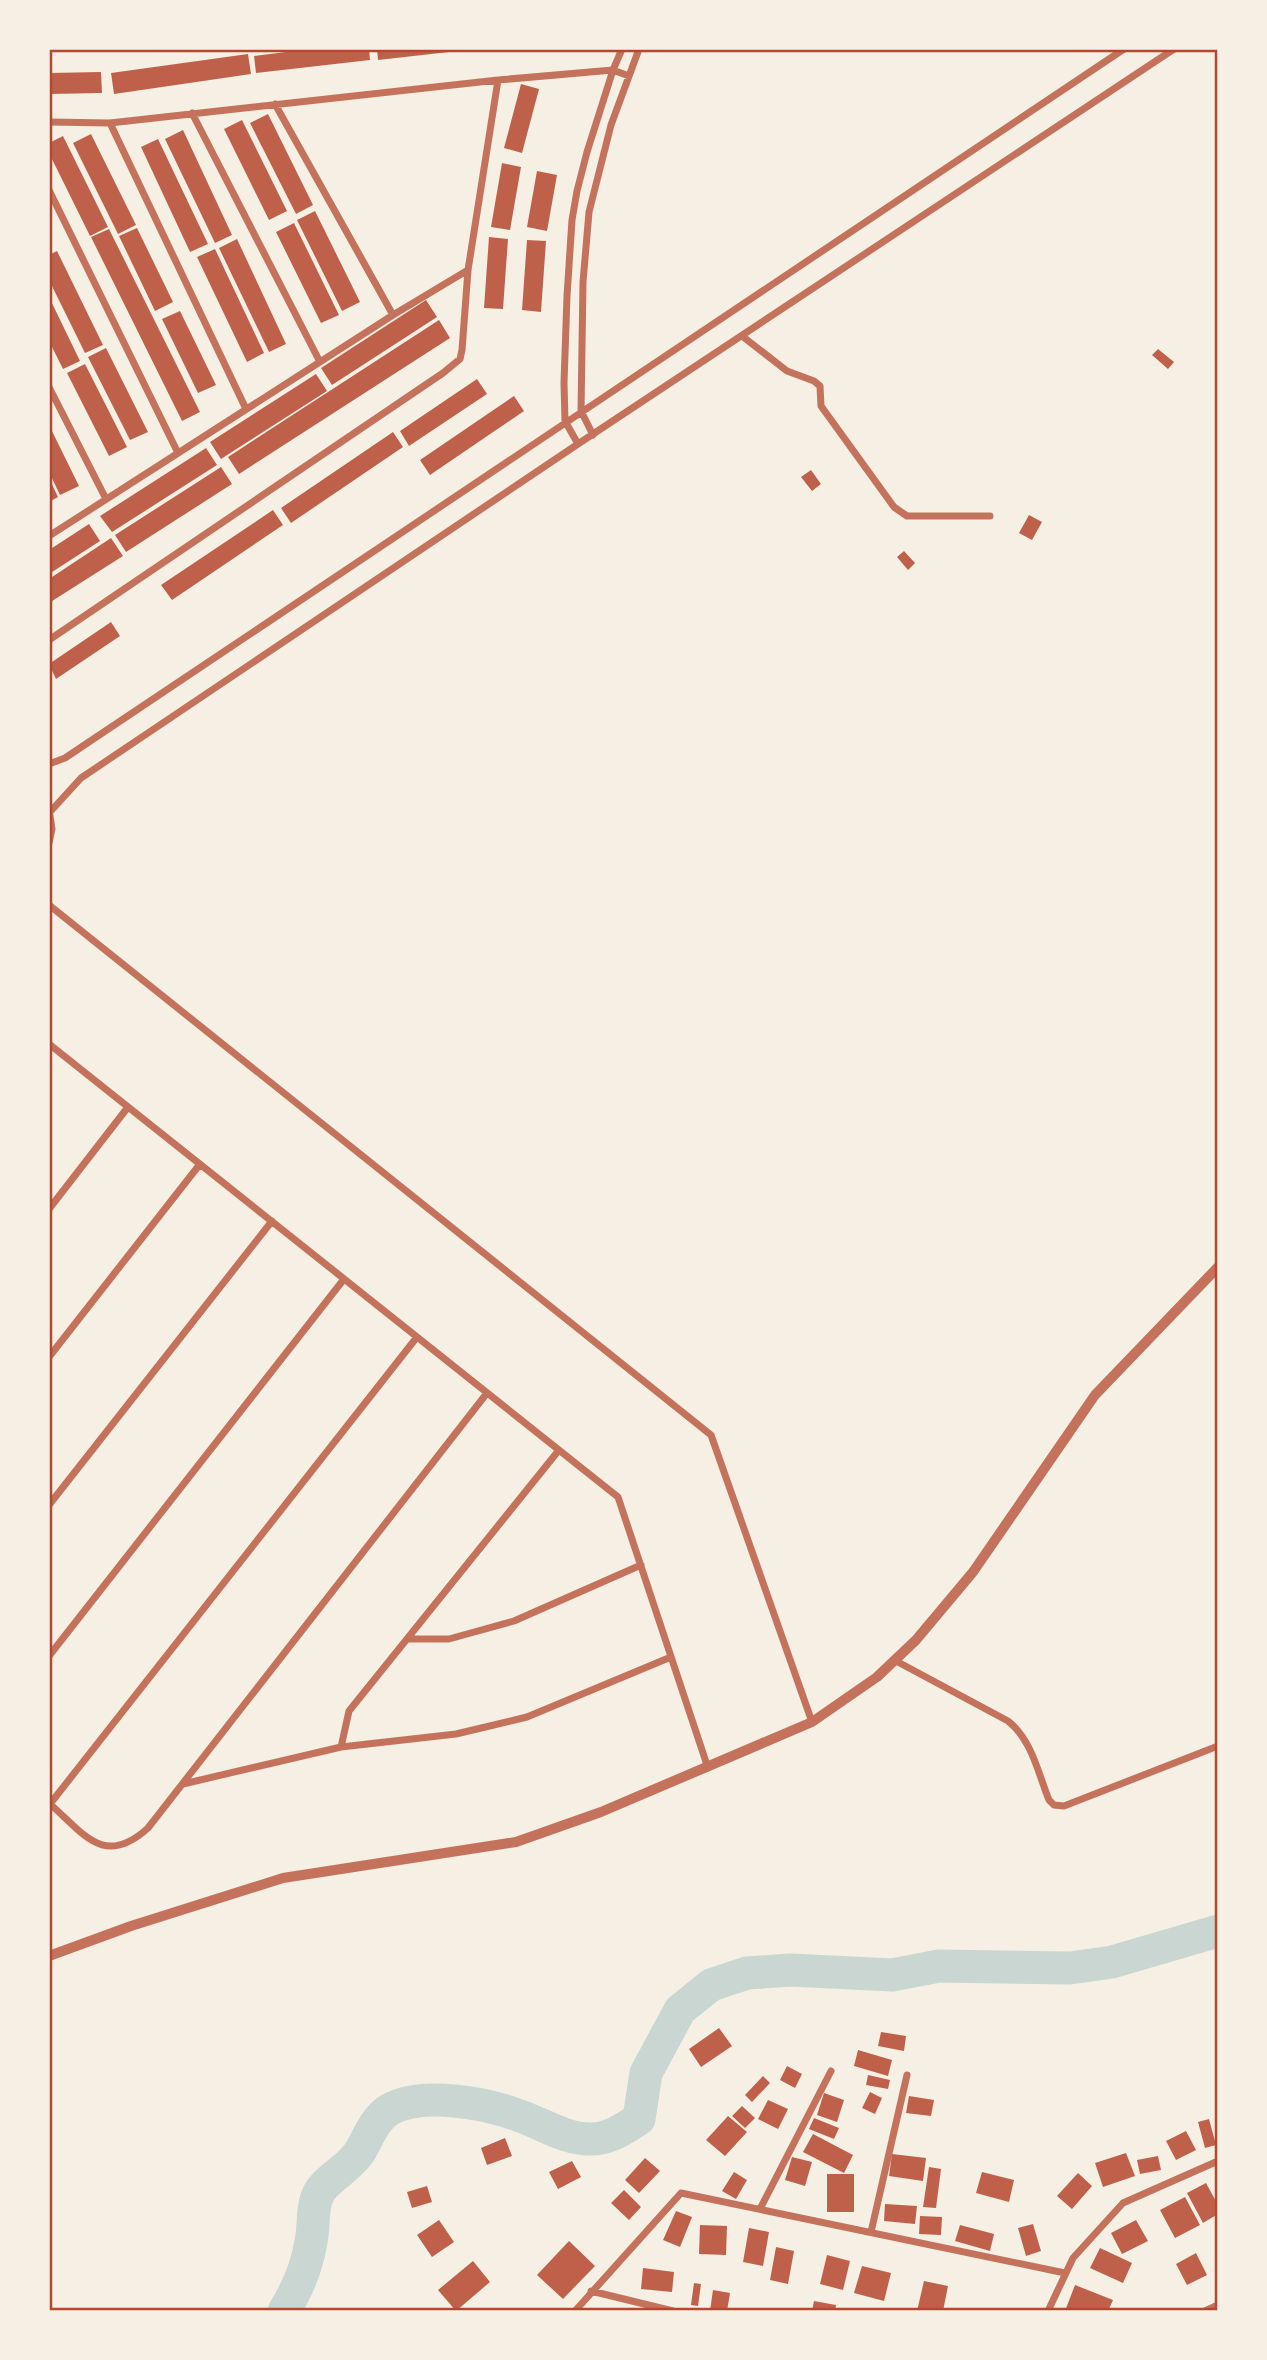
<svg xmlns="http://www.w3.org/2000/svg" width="1267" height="2360" font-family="'PT Sans Narrow',sans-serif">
<rect width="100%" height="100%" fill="#f6efe4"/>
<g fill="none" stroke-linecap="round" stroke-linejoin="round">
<path stroke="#c9d6d2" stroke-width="33" d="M284 2311C298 2288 306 2269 311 2242 315 2224 310 2200 324 2186 335 2174 349 2167 359 2153 368 2139 374 2119 389 2110 421 2091 487 2103 520 2116 543 2124 565 2139 590 2139 610 2139 623 2129 639 2119L646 2073 680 2010 711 1985 747 1973 791 1970 892 1975 939 1966 1070 1968 1112 1962 1218 1931"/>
</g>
<path fill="#bf614a" d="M310 49H369L370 60 256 73 254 56Z
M377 49H458V51L378 60Z
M248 54 251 74 114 94 111 73Z
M101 72 102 93 49 94V73Z
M521 84 539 89 522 153 504 148Z
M268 114 313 205 296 214 250 123Z
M242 120 287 211 269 220 224 129Z
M183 130 232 235 215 243 165 139Z
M91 134 136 225 118 234 73 143Z
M63 136 108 227 90 236 49 153V143Z
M158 139 208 244 190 252 141 147Z
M502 163 521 167 510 230 491 227Z
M537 171 557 175 547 231 527 227Z
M315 211 360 302 342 311 297 220Z
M294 223 339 315 321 323 276 232Z
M137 228 173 302 155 311 119 236Z
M109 229 200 412 182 421 91 237Z
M489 237 508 239 503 309 484 308Z
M237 239 286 344 269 352 219 248Z
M527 240 546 241 541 312 522 310Z
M215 249 264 353 247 362 197 257Z
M57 251 103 345 85 353 49 280V255Z
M49 297 80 361 63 369 49 341Z
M426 300 437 317 332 385 321 368Z
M180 311 216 385 198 393 162 319Z
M439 320 450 338 239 474 228 457Z
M106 348 148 432 130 440 88 357Z
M1158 349 1174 362 1168 369 1152 355Z
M85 364 127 447 109 456 67 373Z
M316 374 327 391 221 459 210 442Z
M477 379 487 394 409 446 400 431Z
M514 396 524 411 430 475 420 460Z
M49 425 79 486 60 495 49 472Z
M393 432 403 447 291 523 281 508Z
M206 448 217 465 112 532 100 516Z
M221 467 232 484 126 552 115 535Z
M811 470 821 484 812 491 801 477Z
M49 478 58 497 49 502Z
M273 510 283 525 172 600 161 585Z
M1029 515 1042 522 1032 540 1019 533Z
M89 524 100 541 49 574V550Z
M111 538 123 556 49 603V579Z
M904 551 915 563 908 570 897 557Z
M111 622 120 636 56 679 49 664Z
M719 2028 732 2046 701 2067 689 2049Z
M881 2032 906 2036 904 2051 878 2046Z
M858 2050 892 2060 888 2076 854 2066Z
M787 2066 802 2074 795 2088 780 2080Z
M868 2075 890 2080 888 2089 866 2085Z
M763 2076 770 2083 752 2102 745 2095Z
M870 2092 882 2098 875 2114 862 2108Z
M824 2093 844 2100 837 2122 817 2115Z
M909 2096 934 2100 931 2116 906 2113Z
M768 2100 788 2109 778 2129 758 2119Z
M742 2106 755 2118 745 2128 732 2116Z
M728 2116 747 2132 725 2156 706 2140Z
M814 2118 839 2128 834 2139 809 2129Z
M1209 2119 1216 2145 1205 2148 1198 2122Z
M1186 2131 1196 2150 1176 2160 1166 2141Z
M813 2134 853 2155 844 2173 803 2152Z
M505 2138 512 2156 487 2165 481 2148Z
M1126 2153 1135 2176 1103 2187 1095 2163Z
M892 2154 926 2158 923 2181 889 2176Z
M1158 2156 1161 2170 1140 2174 1137 2160Z
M792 2157 812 2162 805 2186 785 2180Z
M645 2158 660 2171 639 2193 625 2180Z
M572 2161 581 2177 558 2189 549 2172Z
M929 2167 941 2169 936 2208 923 2207Z
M734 2172 747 2180 736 2199 722 2191Z
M982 2172 1014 2180 1009 2202 976 2193Z
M1078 2173 1092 2186 1072 2209 1057 2196Z
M827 2174H854V2212H827Z
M1206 2183 1218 2205V2214L1203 2223 1187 2193Z
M427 2186 432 2202 412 2208 407 2192Z
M624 2190 641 2207 629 2220 611 2203Z
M1185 2197 1200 2225 1175 2238 1160 2210Z
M885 2204 917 2206 915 2224 884 2221Z
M676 2211 692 2217 680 2247 663 2240Z
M920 2216 942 2217 941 2235 919 2234Z
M439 2220 454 2242 432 2257 417 2235Z
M1136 2220 1148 2241 1122 2254 1111 2233Z
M1033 2224 1041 2251 1026 2256 1018 2228Z
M700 2225 727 2226 726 2255 699 2254Z
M960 2225 994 2234 990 2251 955 2241Z
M749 2228 769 2232 763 2266 743 2262Z
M569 2241 595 2266 563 2299 537 2275Z
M776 2247 794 2251 788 2284 770 2280Z
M1100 2248 1132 2263 1123 2283 1090 2268Z
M1196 2253 1207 2275 1187 2285 1176 2264Z
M827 2255 850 2261 843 2290 820 2284Z
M473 2261 490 2282 456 2311 438 2290Z
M862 2266 891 2273 884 2301 854 2293Z
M643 2268 674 2272 672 2292 641 2289Z
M924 2281 948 2286 943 2311H917Z
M694 2283 701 2284 698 2306 691 2305Z
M1075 2285 1113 2300 1108 2311H1065Z
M713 2290 730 2293 727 2311H710Z
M814 2301 836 2305 835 2311H812Z"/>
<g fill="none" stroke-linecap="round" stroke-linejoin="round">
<path stroke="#c5725c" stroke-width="7" d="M275 104 393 315
M192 113 320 362
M49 122 110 123 498 80 613 70 629 76
M110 123 246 409
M49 190 178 453
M742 336 787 371 814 381 820 386 821 406 894 507 907 516H990
M49 387 106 499
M593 435 581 411 583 282 589 212 611 125 639 49
M578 444 565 421 564 383 567 296 572 220 577 191 587 152 613 70 622 49
M49 536 393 315 468 270
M49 640 443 373 460 359 462 350 468 270 498 80
M49 764 65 758 1124 49
M49 809 52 829 49 843
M50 812 81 778 578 444 1174 49
M49 905 711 1435 812 1722
M49 1044 618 1497 708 1768
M49 1209 128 1107
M49 1357 200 1164
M49 1505 272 1221
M407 1639H449L514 1621 641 1565
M49 1656 344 1279
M896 1661 1008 1721C1032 1740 1038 1773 1049 1800L1054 1805 1064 1806 1218 1746
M341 1747 349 1711 559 1450
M183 1784 341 1747 456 1734 527 1717 671 1657
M49 1803C84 1834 104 1868 148 1828L487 1393
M50 1804 417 1337
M760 2209 831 2071
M871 2232 907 2075
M591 2291 673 2311
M575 2311 681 2193 1065 2273
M1048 2311 1073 2258 1123 2203 1218 2161
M1205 2311 1218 2305"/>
<path stroke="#c5725c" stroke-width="10" d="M49 1956 131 1926 283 1878 516 1842 601 1812 812 1722 877 1677 916 1640 973 1572 1095 1395 1218 1267"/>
</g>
<rect width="1267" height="2360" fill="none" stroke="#f6efe4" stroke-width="102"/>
<rect x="51" y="51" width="1165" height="2258" fill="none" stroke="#b5482f" stroke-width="2.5"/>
</svg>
